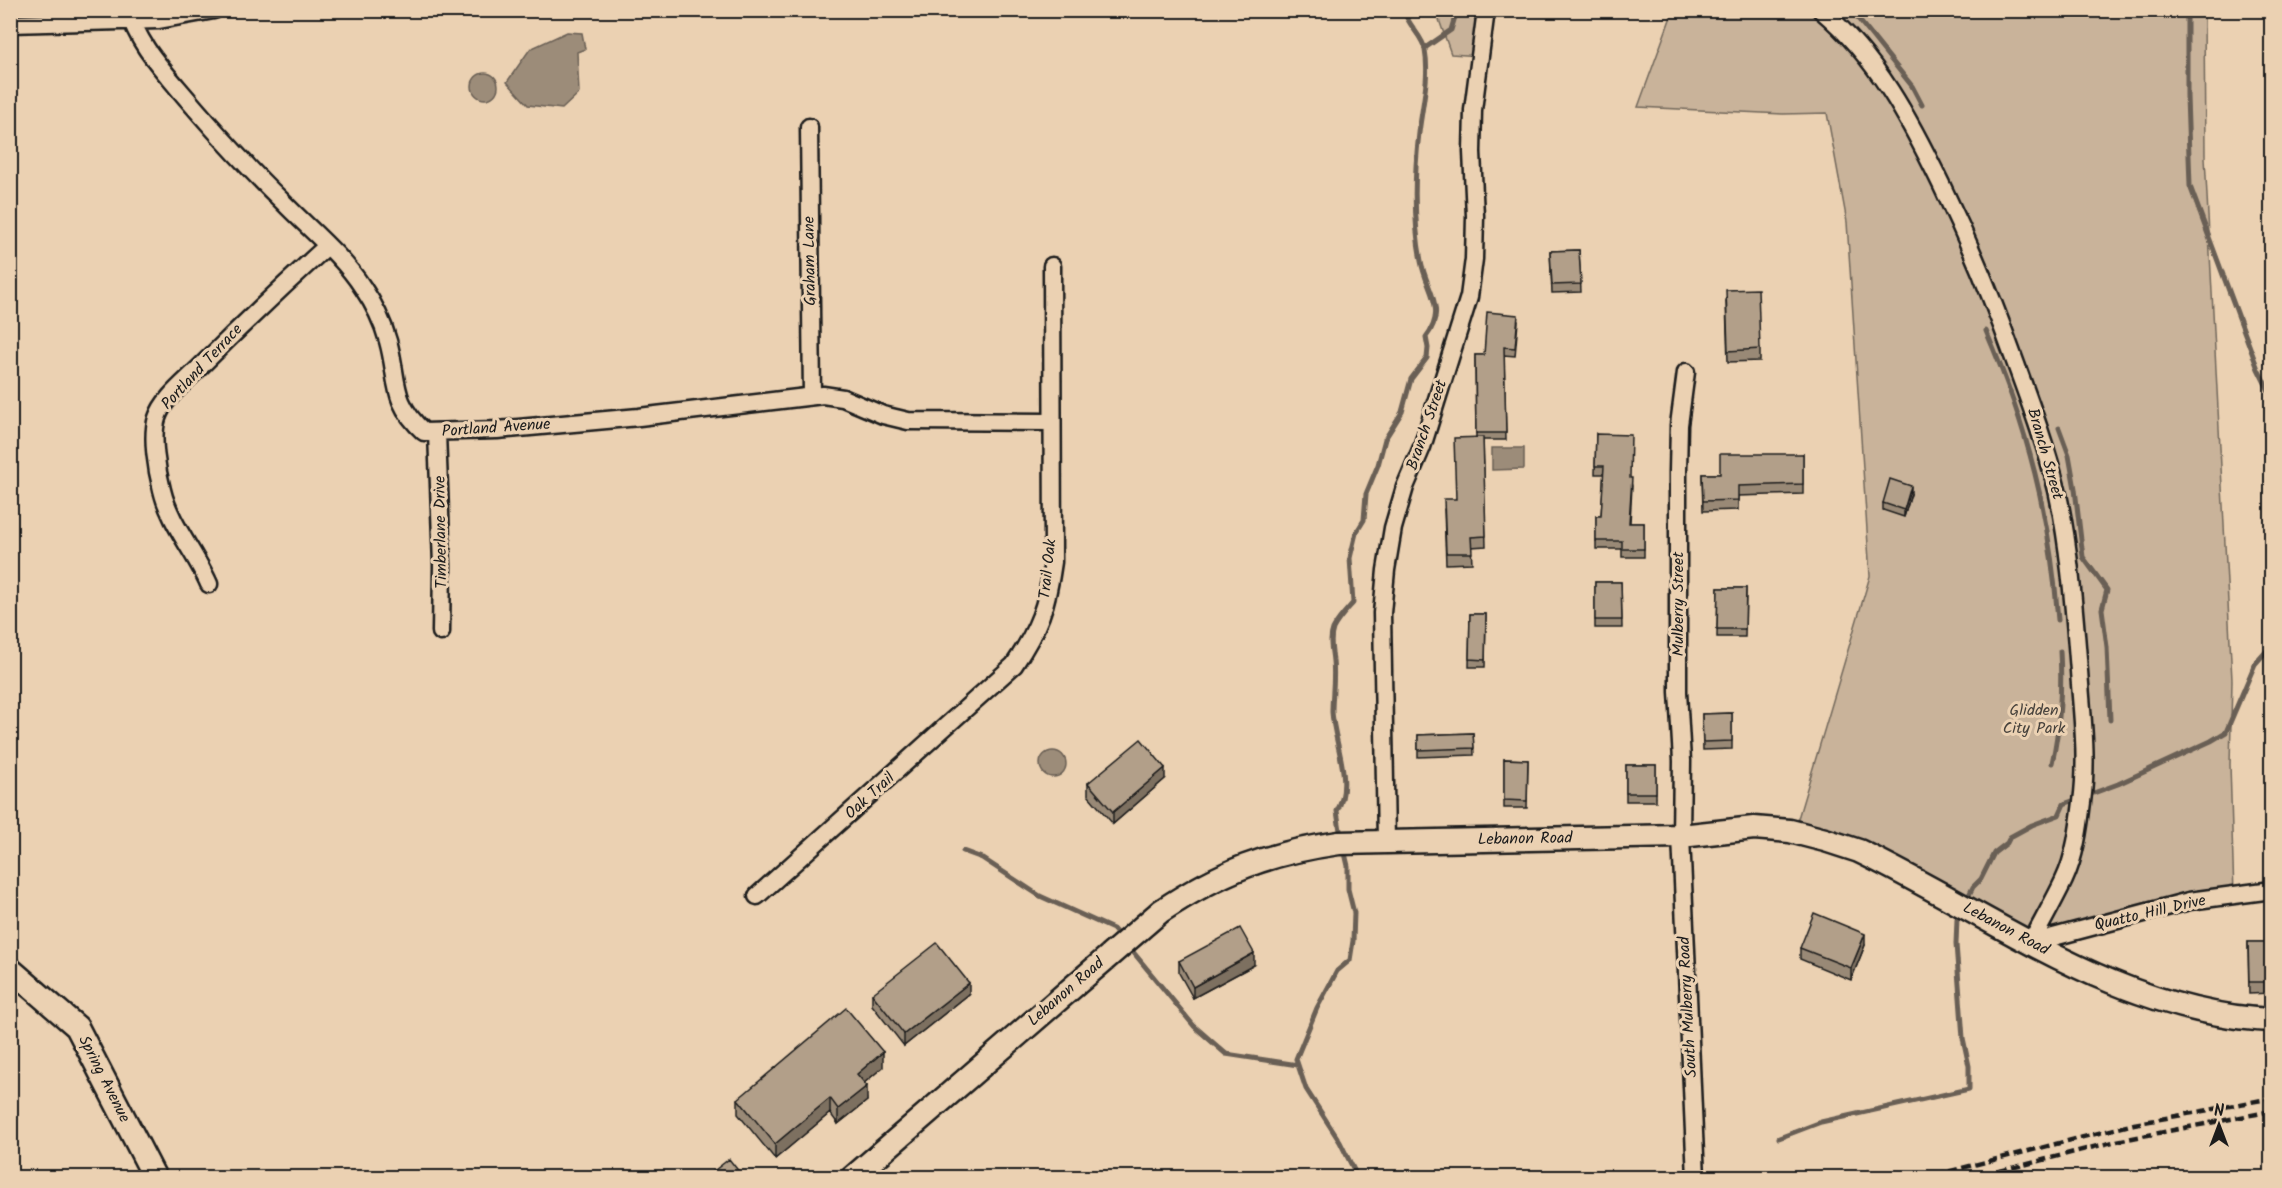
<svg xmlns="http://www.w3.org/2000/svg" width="2282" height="1188" font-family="Kalam,sans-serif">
<rect width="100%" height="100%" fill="#ebd1b2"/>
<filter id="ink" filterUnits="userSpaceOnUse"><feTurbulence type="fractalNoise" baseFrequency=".0167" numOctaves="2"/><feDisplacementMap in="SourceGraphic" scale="12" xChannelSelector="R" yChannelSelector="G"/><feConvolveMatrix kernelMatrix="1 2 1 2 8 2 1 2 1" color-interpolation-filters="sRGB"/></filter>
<g filter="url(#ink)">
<path fill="#c9b39a" stroke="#72685b" stroke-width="1.5" d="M1436 11H1486L1480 56 1451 54Z
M1673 11H2204L2205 157 2232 680 2230 765 2234 895 2031 943 1794 832 1870 576 1847 222 1827 113 1783 114 1638 107Z"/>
<path fill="#9c8c79" stroke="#695f54" stroke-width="1.5" d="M567 32 582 33 585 49 577 52 579 93 562 109 528 105 507 82 530 49Z
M472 86a13 13 0 1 1 26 0a13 13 0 1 1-26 0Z
M1492 448H1524V469L1492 470Z
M1040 764a13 13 0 1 1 26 0a13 13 0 1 1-26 0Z"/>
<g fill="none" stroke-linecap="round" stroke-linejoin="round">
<path stroke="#695f54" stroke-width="5" d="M1851 10 1912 86 1922 105
M2187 10V96L2190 186 2258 369 2272 397
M1425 48 1451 30 1457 10
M1986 331C2028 428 2050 516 2058 620
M2059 428 2069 455 2075 489 2083 557 2107 590 2102 609 2107 647 2110 720
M2052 763C2060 729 2062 686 2060 651
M1341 837 1337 811C1354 782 1334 743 1332 712 1332 695 1335 678 1333 661 1332 650 1329 640 1333 629 1338 619 1346 611 1353 603L1350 558 1356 533 1364 520 1366 494 1378 465 1385 439 1402 412 1411 379 1427 358 1428 348 1426 337C1448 309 1426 290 1421 261 1413 218 1414 175 1419 133 1422 106 1430 77 1425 50 1423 36 1407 25 1404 10
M1344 849 1348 866V889L1354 913 1353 941 1350 960 1337 971 1317 1008 1296 1059 1306 1089 1340 1142 1358 1178
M963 851 982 858 1040 896 1113 929 1121 938
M1966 901 1973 887 1981 879 1994 853 2007 843 2010 837 2032 825 2059 815 2064 804 2118 784 2211 741 2226 732 2255 664 2272 645
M1129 947 1194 1026 1226 1054 1298 1065
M1779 1138 1821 1122 1969 1089V1066L1963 1038 1956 944 1957 919 1961 912"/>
<g stroke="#1c1c1c" stroke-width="21">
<path id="street" d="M128 10C138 42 156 62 177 87 210 126 245 165 282 201 309 229 342 255 363 288 374 304 383 323 388 341 399 380 390 401 424 432L497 430 639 417 823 395 843 398 883 415 908 421 1051 422
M1821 10C1877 57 1910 120 1941 184 1968 240 1992 297 2013 356 2029 400 2046 445 2057 490 2070 549 2074 610 2079 671 2082 714 2088 758 2082 802 2079 827 2075 857 2064 880 2054 901 2042 922 2031 943
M10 24 159 20 214 10
M809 127 812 396
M1686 372 1679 425 1678 471V692L1682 761 1681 836 1696 1178
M437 433 442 565 441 632
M209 584C195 552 170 524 162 490 157 471 151 437 157 418 163 399 184 383 198 369 240 327 283 286 327 246
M1386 841 1382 613 1386 570 1393 528 1405 487 1422 447 1469 297 1474 259 1475 216 1472 152 1473 110 1486 10
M757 896 1014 665C1039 628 1047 606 1053 562L1052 266
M2031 943 2189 901 2272 890"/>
</g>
<g stroke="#1c1c1c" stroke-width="27">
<path id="secondary" d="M10 969 77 1027 155 1178
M852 1178 1161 911C1220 872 1268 853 1339 843L1681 836 1754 828 1790 831 1825 840 1859 851C1992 915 2119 1014 2272 1020"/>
</g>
<use href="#street" stroke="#ebd1b2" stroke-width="16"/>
<use href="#secondary" stroke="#ebd1b2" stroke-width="22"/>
<path stroke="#1c1c1c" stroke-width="4.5" stroke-dasharray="9 4.5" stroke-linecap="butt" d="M1923 1178 2134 1124 2272 1098
M1973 1178 2117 1141 2272 1111"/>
</g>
<path fill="#998976" stroke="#1c1c1c" stroke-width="1.5" d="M1579 250 1581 292 1552 293 1550 251Z
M1726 302 1760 349V361L1728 362Z
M1518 322 1515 356 1504 355 1506 440H1483L1486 546 1471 547 1472 563 1446 564 1444 509 1456 499 1476 437 1475 355H1484Z
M1596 434 1630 478 1632 486 1630 523H1644V557H1622V549H1596V516H1601L1604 474H1595Z
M1803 454V494L1738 496V510L1703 511 1702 474H1720Z
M1911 494 1904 517 1883 510V503Z
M1595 582H1621L1622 628H1595Z
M1718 588H1746L1745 637H1717Z
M1470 614H1486L1485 667H1469Z
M1732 713V749L1703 750 1702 714Z
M1473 733 1474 755 1418 757V735Z
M1504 759 1528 760 1527 808H1504Z
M1626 765H1656V801H1626Z
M1165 779 1113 824 1088 795V783Z
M2271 909V993L2249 994 2248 942H2268Z
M1865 945 1851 980 1800 959V948Z
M1179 961 1254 965 1193 998 1179 973Z
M872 994H969L904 1046 872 1005Z
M883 1067 864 1083 867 1101 838 1124 830 1113 775 1159 738 1114V1099Z"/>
<path fill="#7d6f60" stroke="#1c1c1c" stroke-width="1.5" d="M1911 486V494L1904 517V510Z
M1165 768V779L1113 824V812Z
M1865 934V945L1851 980V968Z
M1254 953V965L1193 998V987Z
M969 983V994L904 1046V1034Z
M883 1052V1067L857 1089V1074Z
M867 1086V1101L838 1124V1109Z
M830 1098V1113L775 1159V1144Z"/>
<path fill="#b29f89" stroke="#1c1c1c" stroke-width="1.5" d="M1579 250 1581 284 1552 285 1550 251Z
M1758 289 1760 349 1728 351 1726 290Z
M1487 312 1518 315 1515 348 1504 347 1506 433H1476L1475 355H1484Z
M1596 434 1631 435 1630 478H1632L1629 523H1644V549H1622V541H1596V516H1601L1604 466H1595Z
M1483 437 1486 536 1471 537 1472 553H1446L1444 499H1456L1454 438Z
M1720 454H1803V484L1738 486V500L1703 501 1702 474H1720Z
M1890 479 1911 486 1904 510 1883 503Z
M1595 582H1621L1622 620H1595Z
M1718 588H1746L1745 629H1717Z
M1470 614H1486L1485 660 1469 659Z
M1732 713V741L1703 742 1702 714Z
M1473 733 1474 748 1418 750V735Z
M1141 739 1165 768 1113 812 1088 783Z
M1504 759 1528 760 1527 801 1504 800Z
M1626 765H1656V793H1626Z
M2271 909V982H2249L2248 942H2268L2267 910Z
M1814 913 1865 934 1851 968 1800 948Z
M1240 928 1254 953 1193 987 1179 961Z
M937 943 969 983 904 1034 872 994Z
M846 1008 883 1052 857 1074 867 1086 838 1109 830 1098 775 1144 738 1099Z
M729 1159 744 1178H705Z"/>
</g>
<g text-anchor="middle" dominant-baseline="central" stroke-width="6" stroke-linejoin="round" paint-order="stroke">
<g font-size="16" fill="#1c1c1c" stroke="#ebd1b2">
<text transform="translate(810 261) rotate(-91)">Graham Lane</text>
<text transform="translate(202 367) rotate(-47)">Portland Terrace</text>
<text transform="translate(1427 425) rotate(-71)">Branch Street</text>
<text transform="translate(496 428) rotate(-4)">Portland Avenue</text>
<text transform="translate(2045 454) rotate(74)">Branch Street</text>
<text transform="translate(441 532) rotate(-91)">Timberlane Drive</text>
<text transform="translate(1048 569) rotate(-84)">Trail Oak</text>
<text transform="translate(1678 604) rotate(-90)">Mulberry Street</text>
<text transform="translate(870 796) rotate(-42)">Oak Trail</text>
<text transform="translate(1525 839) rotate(-1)">Lebanon Road</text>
<text transform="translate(2150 913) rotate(-13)">Quatto Hill Drive</text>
<text transform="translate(2006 929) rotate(28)">Lebanon Road</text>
<text transform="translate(1066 992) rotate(-41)">Lebanon Road</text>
<text transform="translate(1688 1007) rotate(-93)">South Mulberry Road</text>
<text transform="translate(104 1079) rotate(63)">Spring Avenue</text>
</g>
<g font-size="16" fill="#47423c" stroke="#ebd1b2">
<text x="2034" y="710">Glidden<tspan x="2034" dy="18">City Park</tspan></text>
</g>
</g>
<rect width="2282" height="1188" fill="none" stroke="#ebd1b2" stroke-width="36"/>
<rect x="18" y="18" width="2246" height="1152" fill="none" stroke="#1c1c1c" stroke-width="2" filter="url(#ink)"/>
<g transform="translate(2219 1125)" stroke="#ebd1b2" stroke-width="4.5" paint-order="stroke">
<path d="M0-4.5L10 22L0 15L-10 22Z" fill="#1c1c1c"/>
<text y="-9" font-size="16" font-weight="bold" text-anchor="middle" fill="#1c1c1c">N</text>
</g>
</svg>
